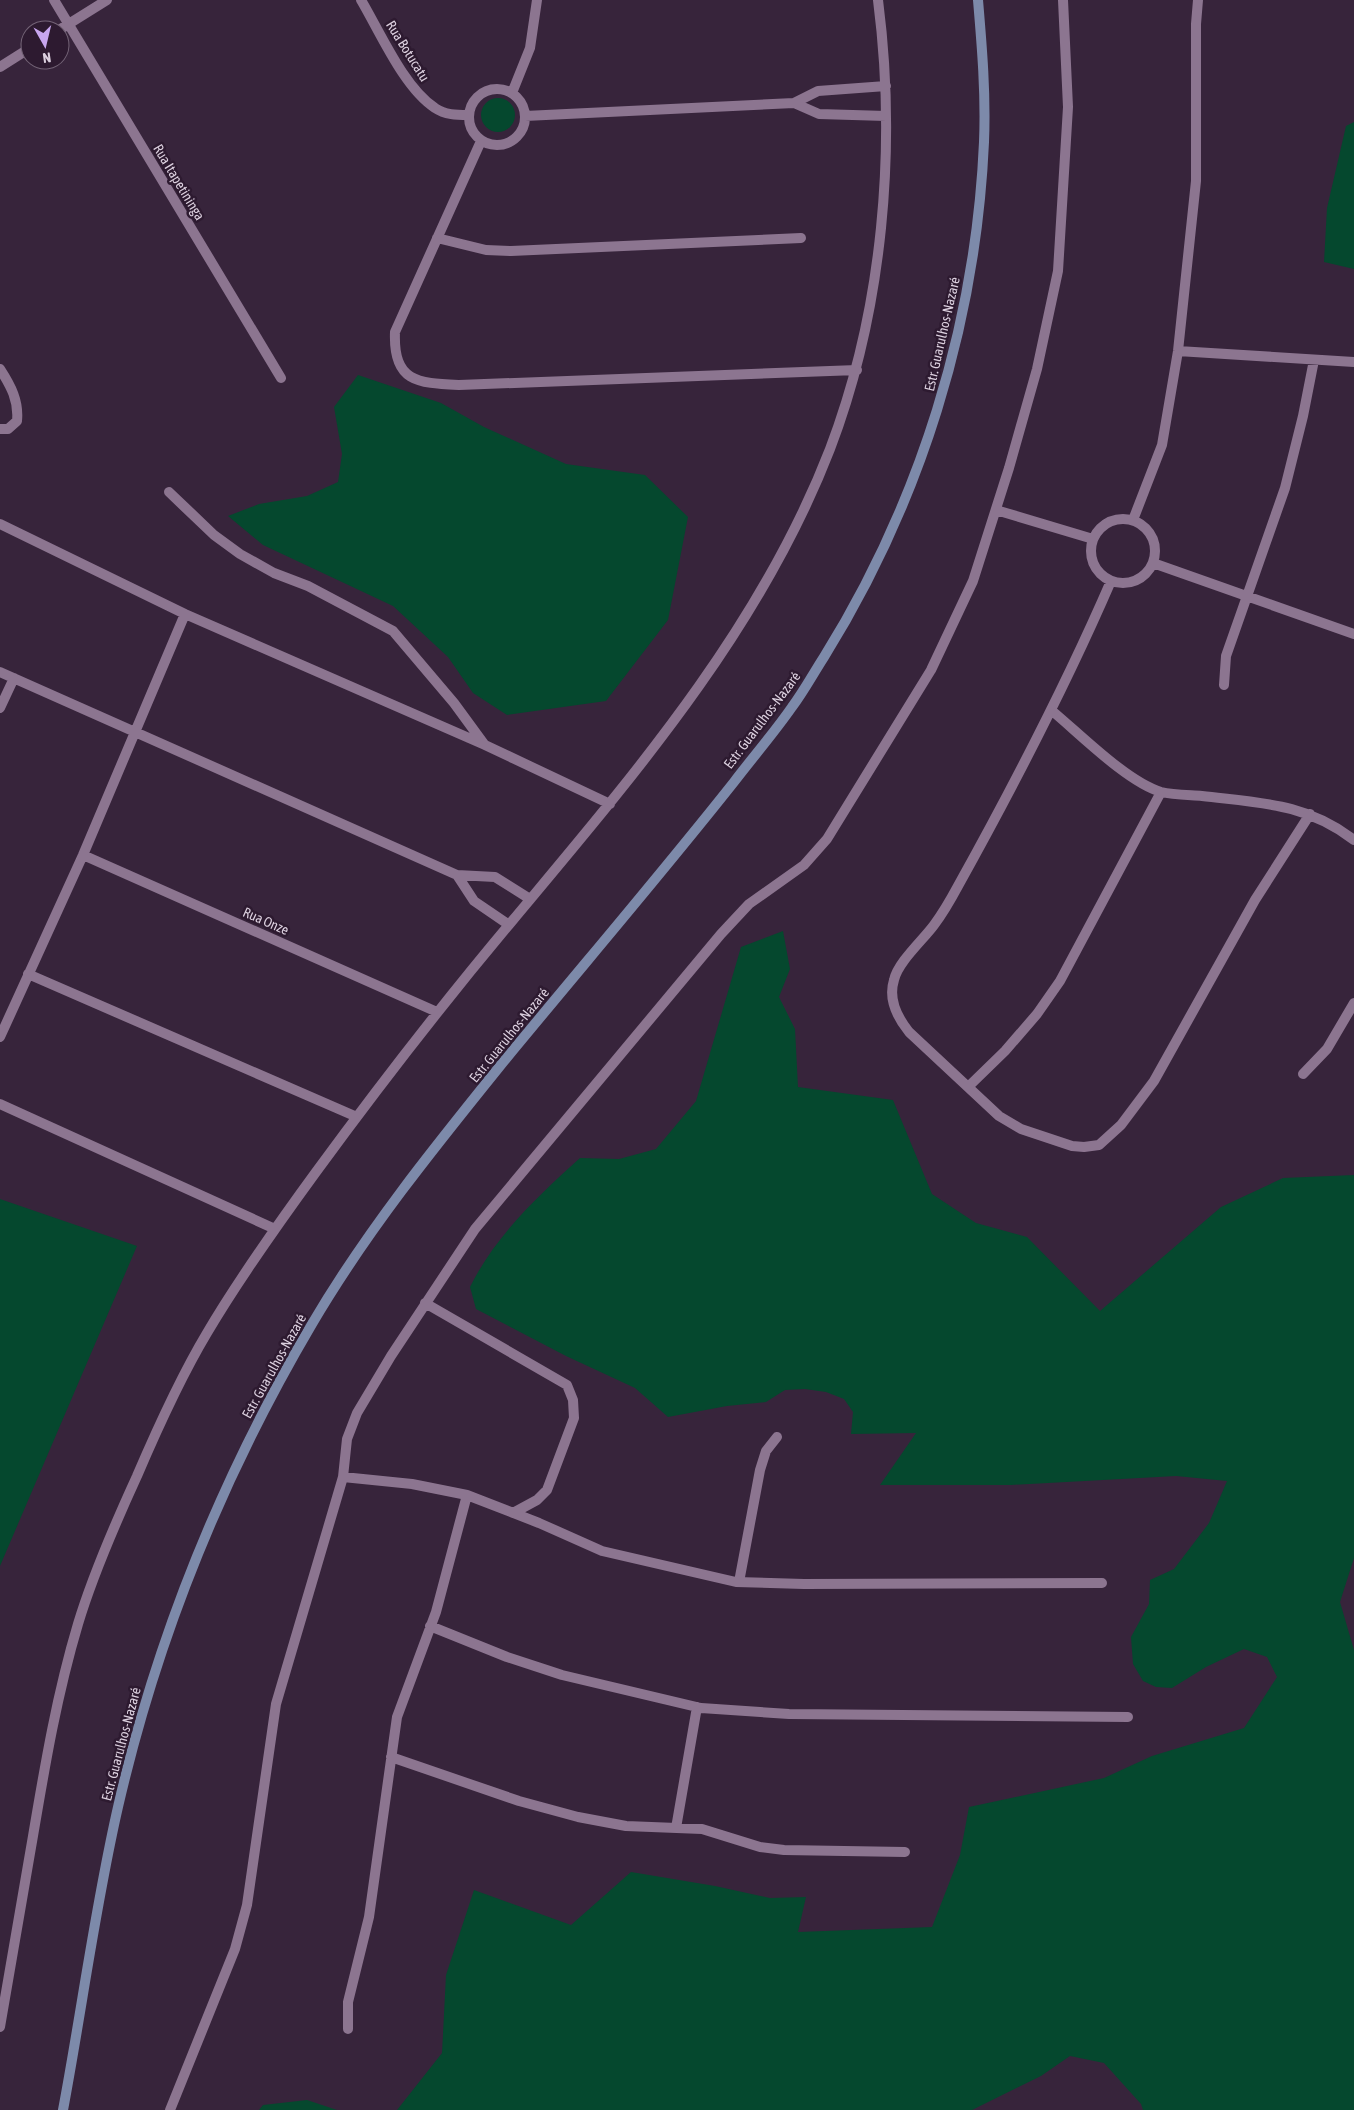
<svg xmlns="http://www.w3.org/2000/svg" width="1354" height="2110" font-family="'Asap Condensed',sans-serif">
<rect width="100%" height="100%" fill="#37243b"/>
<path fill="#05482e" d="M481 115a17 17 0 1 1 34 0a17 17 0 1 1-34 0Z
M1354 122V269L1324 262 1327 208 1346 126Z
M358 375 441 403 484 427 566 464 645 475 688 517 668 620 606 701 507 715 473 693 448 657 393 606 263 545 228 516 259 504 307 496 338 482 342 454 334 407Z
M783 931 790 969 779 997 795 1029 798 1087 893 1100 932 1194 976 1223 1027 1237 1100 1311 1221 1207 1283 1178 1354 1175V1558L1340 1602 1354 1650V2110H1143L1141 2104 1104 2063 1070 2056 1041 2076 972 2110H397L442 2053 446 1975 474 1890 571 1925 631 1872 715 1886 770 1898 806 1897 798 1932 932 1927 960 1855 969 1807 1104 1778 1152 1756 1244 1728 1277 1677 1267 1657 1244 1649 1206 1667 1172 1688 1156 1687 1143 1681 1133 1664 1131 1637 1149 1604 1150 1580 1174 1569 1209 1523 1227 1481 1176 1476 1011 1485H880L916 1433 851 1434 853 1412 844 1399 826 1392 805 1389 785 1390 766 1402 727 1406 668 1417 635 1388 566 1356 476 1309 470 1287C495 1236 538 1196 580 1158L619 1159 656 1149 696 1101 741 947Z
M0 1199 137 1246 0 1566Z
M307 2100 337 2110H259L263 2105Z"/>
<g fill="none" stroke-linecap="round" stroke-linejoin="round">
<path stroke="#8c7590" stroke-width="10" d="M54 0 281 378
M361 0C380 32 404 88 435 108 445 115 457 115 468 115
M59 30 107 0
M0 67 30 48
M469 117a28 28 0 1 1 56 0a28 28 0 1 1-56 0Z
M512 93 530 48 537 0
M794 103 819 114 886 116
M525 116 794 103 818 91 886 86
M481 141 395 332C393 382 417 383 459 385L857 370
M437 238 486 250 511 251 801 238
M1178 351 1354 362
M0 369C11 386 19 401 17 421L8 429H0
M169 492 214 535 240 554 274 573 308 586 393 631 454 703 484 744
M996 510 1093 539
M1091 551a32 32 0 1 1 64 0a32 32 0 1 1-64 0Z
M1133 520 1162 445 1178 351 1196 181V24L1198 0
M0 524 185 614 485 745 610 804
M1153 563 1354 634
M1111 581C1066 685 1013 787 958 886 951 899 943 913 934 925 923 940 898 962 894 980 888 999 897 1017 909 1032L999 1116 1021 1129 1072 1146 1084 1147 1099 1145 1121 1125 1154 1081 1255 900 1310 814
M0 672 457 875 495 877 530 899
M1224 685 1226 656 1285 488 1303 416 1314 360
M0 708 14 678
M1051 710C1079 733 1127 782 1161 792 1173 795 1189 795 1202 796 1260 803 1306 803 1354 840
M83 855 437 1012
M457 875 474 901 509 925
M28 974 357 1117
M0 1037 83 855 185 614
M1303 1074 1327 1049 1354 1003
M968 1087 1005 1051 1037 1014 1060 981 1161 792
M0 1104 275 1229
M425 1303 567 1385 573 1400 574 1418 547 1490 537 1500 513 1513
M343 1477 412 1484 467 1495 539 1523 602 1551 736 1582 804 1584 1102 1583
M739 1582 760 1470 766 1451 777 1437
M430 1626 507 1657 562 1675 701 1708 789 1714 1128 1717
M391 1757 519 1801 578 1817 626 1826 702 1829 760 1847 784 1850 905 1852
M676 1828 697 1707
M0 2027C11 1964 22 1900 33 1836 45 1765 57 1694 78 1624 93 1574 115 1524 137 1476 158 1427 180 1378 207 1333 240 1277 278 1224 316 1172 379 1086 444 1002 513 920 634 775 761 628 830 449 883 310 897 148 878 0
M348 2029V2002L369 1917 397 1717 436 1612 467 1495
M170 2110 235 1949 247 1905 276 1704 343 1477 347 1439 357 1413 391 1356 475 1229 721 934 749 904 804 865 827 839 931 670 973 581 1009 468 1037 369 1058 271 1068 107 1063 0"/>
<path stroke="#7d8aaa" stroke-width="10" d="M63 2110C82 2009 95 1907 118 1807 157 1637 223 1475 312 1324 366 1232 433 1149 500 1066 578 971 658 878 734 782 753 757 774 733 792 707 804 691 813 674 824 657 920 503 976 324 984 142 986 95 982 47 978 0"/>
</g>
<g text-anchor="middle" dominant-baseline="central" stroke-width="5" stroke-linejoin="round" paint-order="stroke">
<g font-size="14" fill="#dcd0df" stroke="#2d1a30">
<text transform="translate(408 51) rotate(58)">Rua Botucatu</text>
<text transform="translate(179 182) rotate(59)">Rua Itapetininga</text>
<text transform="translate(942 334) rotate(-77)">Estr. Guarulhos-Nazaré</text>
<text transform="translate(762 720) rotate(-53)">Estr. Guarulhos-Nazaré</text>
<text transform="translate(266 921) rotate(24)">Rua Onze</text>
<text transform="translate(509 1035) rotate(-51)">Estr. Guarulhos-Nazaré</text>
<text transform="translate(274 1366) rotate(-61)">Estr. Guarulhos-Nazaré</text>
<text transform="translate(121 1744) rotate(-75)">Estr. Guarulhos-Nazaré</text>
</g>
</g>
<g transform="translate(45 45) rotate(172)"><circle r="24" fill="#2d1a30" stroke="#736376"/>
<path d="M0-4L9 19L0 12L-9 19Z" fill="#c8a6ef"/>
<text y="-8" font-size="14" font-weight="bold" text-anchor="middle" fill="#dcd0df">N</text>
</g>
</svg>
